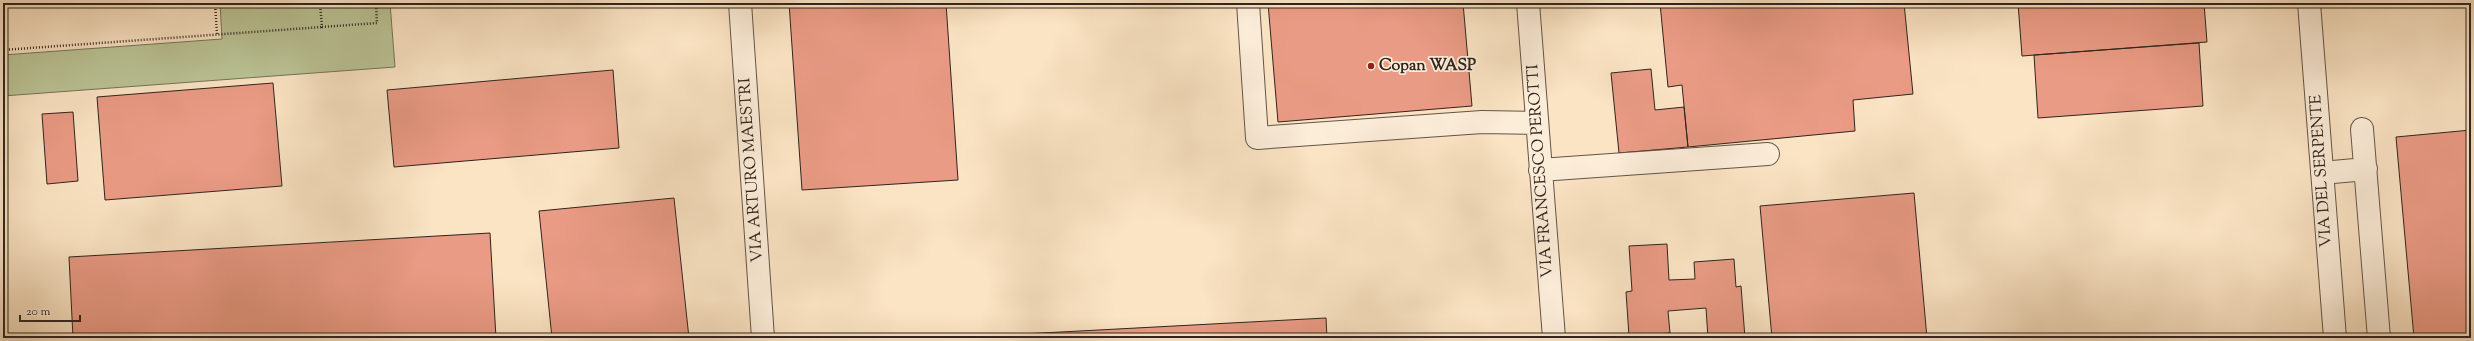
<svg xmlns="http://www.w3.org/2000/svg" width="2474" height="341" font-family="'Sorts Mill Goudy',serif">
<rect width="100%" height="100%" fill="#fbe4c4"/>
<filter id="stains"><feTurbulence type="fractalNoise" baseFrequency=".005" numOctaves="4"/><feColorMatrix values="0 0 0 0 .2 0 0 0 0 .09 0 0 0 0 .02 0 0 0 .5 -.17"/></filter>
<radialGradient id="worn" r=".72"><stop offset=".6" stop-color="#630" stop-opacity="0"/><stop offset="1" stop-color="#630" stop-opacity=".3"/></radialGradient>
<path fill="#bbc597" stroke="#76745b" d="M220 3H390L395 67 3 96V55L222 39Z"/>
<path fill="#ea9b85" stroke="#30241f" d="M789 3H946L958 180 802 190Z
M1070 3H1124L1070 7Z
M1268 3H1463L1472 106 1278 122Z
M1660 3H1904L1913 94 1853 100 1855 131 1688 147 1682 85 1668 87Z
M2018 3H2204L2207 42 2022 56Z
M2199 43 2203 106 2038 118 2034 55Z
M1651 69 1655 110 1684 107 1688 147 1619 153 1611 73Z
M613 70 619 148 394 167 387 90Z
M273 83 282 186 105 200 97 97Z
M73 112 78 181 47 184 42 114Z
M2471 130V336L2414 338 2396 137Z
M1914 193 1927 338H1772L1760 206Z
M674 198 689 338H552L539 211Z
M490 233 496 338H73L69 257Z
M1667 244 1669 280 1695 279 1694 262 1734 259 1736 287 1741 286 1745 338H1708L1706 308 1668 311 1670 333 1629 336 1626 292 1632 291 1629 246Z
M1326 318 1327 338H947Z"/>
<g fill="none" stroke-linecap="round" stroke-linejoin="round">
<g stroke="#635448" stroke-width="24">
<path id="minor" d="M740 3 763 338
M1248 3 1257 138 1482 122 1537 123
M1528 3 1554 338
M2309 3 2335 338
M2362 129 2379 338
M1540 170 1768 154
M2322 173 2366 169"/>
</g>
<path stroke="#30241f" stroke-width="2.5" stroke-dasharray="1 2" stroke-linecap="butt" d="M215 3 217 34
M320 3 322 27 377 23 376 3
M3 47V50L322 27"/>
<use href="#minor" stroke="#fcedd9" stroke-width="22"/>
</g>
<circle fill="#8f2418" stroke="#fcedd9" stroke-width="1.5" cx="1371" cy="66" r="4"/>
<g text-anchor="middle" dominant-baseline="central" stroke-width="3.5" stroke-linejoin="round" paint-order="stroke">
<g font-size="16" font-weight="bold" fill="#30241f" stroke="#fcedd9" text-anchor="start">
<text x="1379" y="66">Copan WASP</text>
</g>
<g font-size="16" fill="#30241f" stroke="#fcedd9">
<text transform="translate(752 170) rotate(-94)">VIA ARTURO MAESTRI</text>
<text transform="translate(1541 171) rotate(-94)">VIA FRANCESCO PEROTTI</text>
<text transform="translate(2322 171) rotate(-94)">VIA DEL SERPENTE</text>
</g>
</g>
<rect width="2474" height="341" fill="none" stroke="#fbe4c4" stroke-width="16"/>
<rect x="4" y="4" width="2466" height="333" fill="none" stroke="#30241f" stroke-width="2"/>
<rect x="8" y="8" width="2458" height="325" fill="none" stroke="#30241f"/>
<path d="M20 315v6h60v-6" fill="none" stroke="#30241f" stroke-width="2"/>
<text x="26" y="315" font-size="12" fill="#30241f" stroke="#fcedd9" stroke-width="3" paint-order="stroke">20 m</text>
<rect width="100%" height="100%" filter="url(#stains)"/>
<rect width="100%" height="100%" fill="url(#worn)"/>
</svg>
